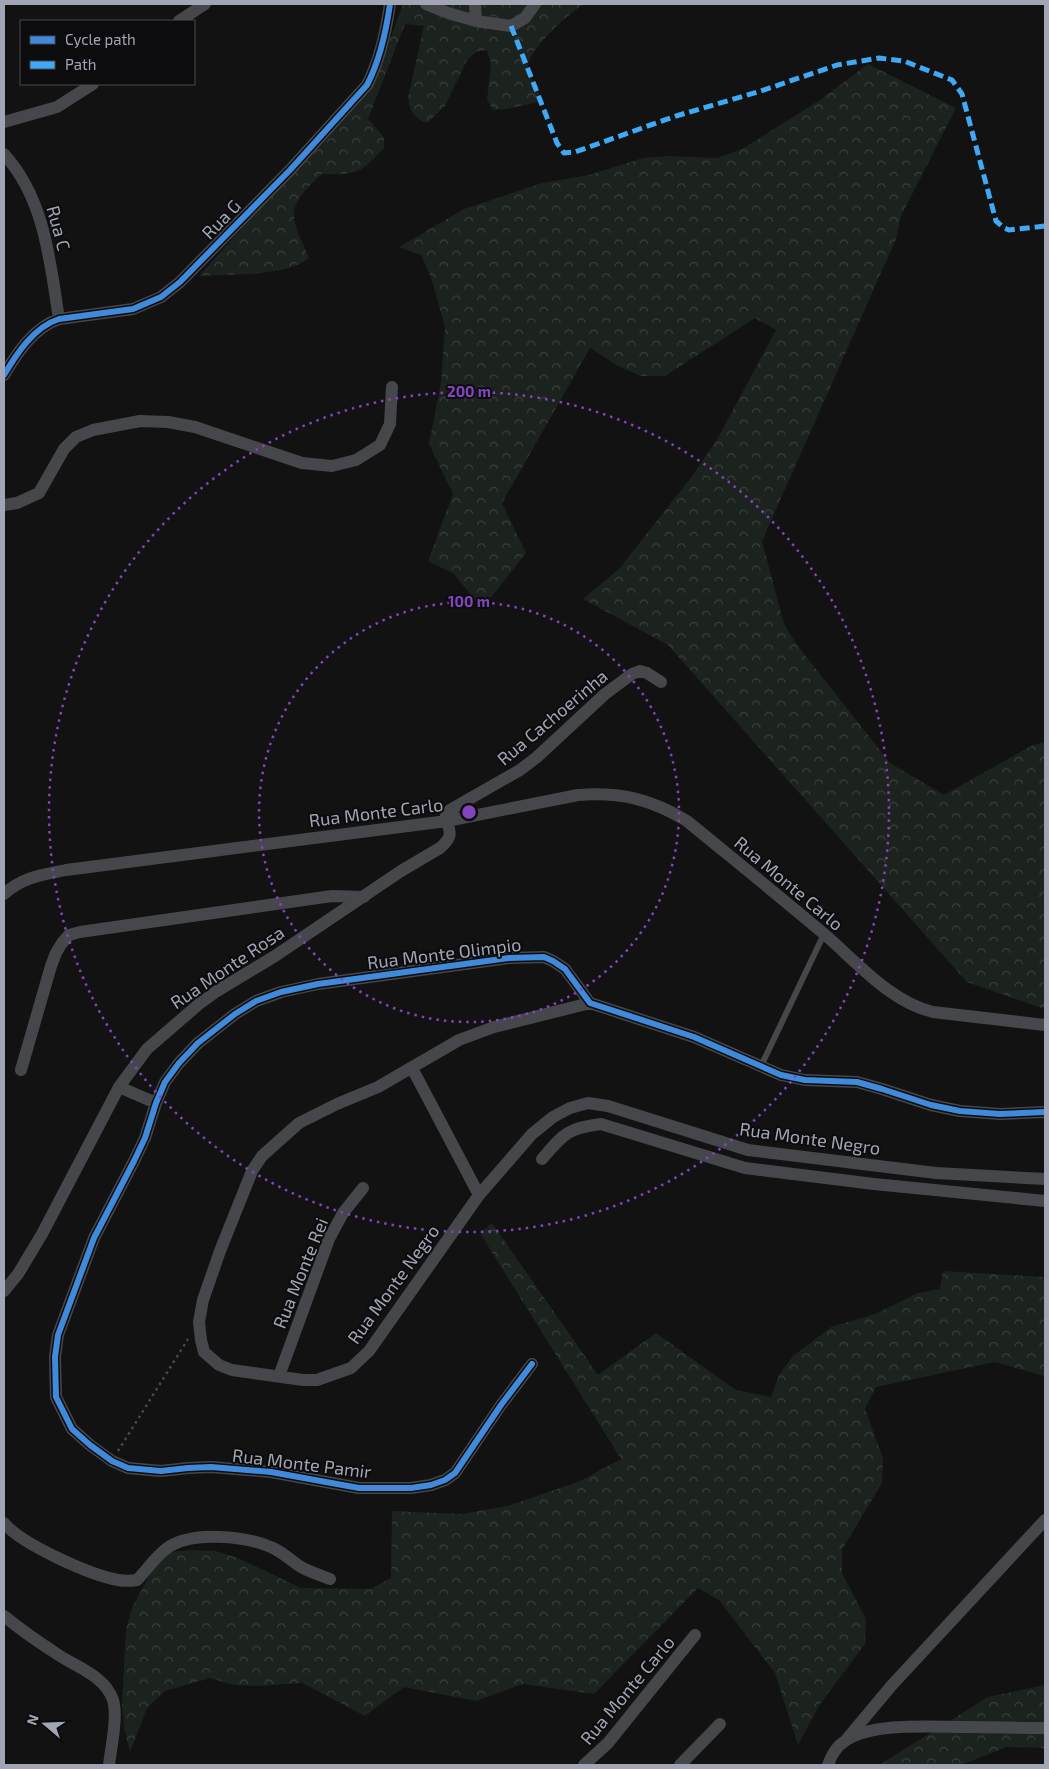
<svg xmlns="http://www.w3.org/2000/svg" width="1049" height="1769" font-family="'Exo 2',sans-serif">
<defs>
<pattern id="forest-crowns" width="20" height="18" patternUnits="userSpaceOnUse" patternTransform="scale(1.25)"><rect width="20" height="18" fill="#1c221d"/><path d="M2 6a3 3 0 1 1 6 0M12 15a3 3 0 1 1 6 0" fill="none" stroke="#3a3f3b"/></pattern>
</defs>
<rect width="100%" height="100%" fill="#121212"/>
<path fill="url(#forest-crowns)" d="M403 4H585C570 11 529 50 528 65 528 74 539 92 543 101L507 109 493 110 487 100 491 63 487 50 476 52 467 60 445 106 427 123C414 118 410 112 408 98L424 26 405 24 368 119 384 137V148C360 174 357 175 322 174 284 208 290 215 309 258 286 277 230 274 199 276L375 80Z
M868 64 956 108 901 216 896 239 762 541 784 624 797 645 890 763 944 795 1033 745 1045 742V1009L967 982 668 645 583 599 619 569 693 475 719 436 776 330 755 318 665 376H641L618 366 590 348 502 503 526 553 482 609 454 574 428 561 453 494 429 444 441 382 445 327 431 277 421 255 399 247 464 209 542 183 589 175 643 158 667 156 717 158 742 149 820 100Z
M492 1223 598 1375 656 1333 736 1390 771 1397 779 1375 793 1356 831 1327 875 1314 918 1293 940 1289 943 1271 1045 1277V1378L1041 1375 995 1362 876 1387 865 1409 883 1458 882 1483 842 1550V1573L866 1619 865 1644 820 1704 798 1745 775 1673 719 1600 698 1588 594 1694 523 1684 476 1701 404 1687 365 1716 302 1683 258 1686 234 1685 210 1678 165 1691 147 1708 130 1752 124 1728 122 1704 126 1630 132 1608 154 1567 171 1552 193 1550 216 1551 238 1558 301 1588 370 1589 391 1578 392 1511 461 1514 508 1506 580 1481 621 1459 480 1233Z
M1045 1685V1748L1007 1747 961 1765H879L988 1697Z"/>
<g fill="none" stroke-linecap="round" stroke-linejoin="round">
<path stroke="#48484d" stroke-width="2.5" stroke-dasharray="2.5 4" stroke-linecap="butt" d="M118 1451 188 1339"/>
<path stroke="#46474b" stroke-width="6" d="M761 1066 824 934"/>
<path stroke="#46474b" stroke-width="12" d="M426 4 448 13 476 21 511 26 525 18 535 4
M475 4 476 21
M179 21 205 4
M4 122 57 107 93 84
M4 154C45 199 50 262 59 319
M4 375C17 353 34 327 59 319L133 309 161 297 180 282 290 170 367 85C380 60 386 32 390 4
M4 505 17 503 39 493 64 449 76 437 93 430 140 421 168 422 195 427 302 463 332 466 356 460 380 445 390 424 392 387
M4 894C23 877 42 875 66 870L447 821 578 795C621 792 651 799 687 821 732 858 778 895 823 933 856 961 890 1002 933 1012L1045 1025
M590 1003 494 1027 459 1040 378 1087 337 1104 299 1123 262 1156 252 1171 220 1251 203 1300 199 1322 201 1340 204 1352 219 1365 232 1370 303 1380H317L351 1368 369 1351 479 1195 532 1134 553 1117 570 1108 588 1103 608 1106 748 1150 936 1173 1045 1179
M412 1068 479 1195
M21 1070 51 966 56 953 62 943 69 935 80 932 332 896 364 897
M119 1087 156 1103
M542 1159C564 1134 567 1128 601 1124L745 1168 874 1184 1045 1201
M4 1291 18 1274 42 1234 119 1087 147 1049 199 1004 217 991 275 956 401 871 440 848C456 834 448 831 446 815L450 810 520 770 537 757 605 694 632 674 640 671 647 673 661 682
M532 1364 501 1405 455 1473 445 1480 431 1485 411 1488H359L271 1472 211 1467 188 1468 161 1471 128 1468 112 1461 90 1445 72 1429 56 1397 55 1357 58 1335 94 1238 134 1161 145 1138 156 1103 165 1082 179 1063 198 1043 235 1014 256 1001 281 992 318 984 509 958 544 957 553 961 565 969 590 1003 694 1037 781 1075 805 1080 857 1082 882 1089 931 1105 960 1111 1000 1114 1045 1112
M279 1376 329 1239 343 1213 363 1188
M4 1523C21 1544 90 1575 118 1580 124 1581 131 1581 137 1580 147 1570 155 1557 166 1549 190 1530 247 1536 273 1548 284 1553 291 1561 301 1567 310 1572 320 1575 330 1579
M4 1616C20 1629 37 1641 54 1652 73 1666 105 1675 113 1700 118 1717 111 1747 109 1765
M846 1740 892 1685 1045 1520
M584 1765 608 1743 695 1635
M680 1765 720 1724
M828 1765C831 1756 837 1746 845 1741 872 1722 934 1727 965 1727 992 1727 1019 1728 1045 1728"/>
<path stroke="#3fa9f5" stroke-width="5" stroke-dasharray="10 5" stroke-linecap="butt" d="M511 26 557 143 564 153 575 152 676 116 761 91 837 65 879 58 904 61 952 80 962 94 996 221 1004 228 1009 230 1045 226"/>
<g stroke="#0c0c0e" stroke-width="9">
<path id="cycleway" d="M4 375C17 353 34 327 59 319L133 309 161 297 180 282 290 170 367 85C380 60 386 32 390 4
M532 1364 501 1405 455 1473 445 1480 431 1485 411 1488H359L271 1472 211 1467 188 1468 161 1471 128 1468 112 1461 90 1445 72 1429 56 1397 55 1357 58 1335 94 1238 134 1161 145 1138 156 1103 165 1082 179 1063 198 1043 235 1014 256 1001 281 992 318 984 509 958 544 957 553 961 565 969 590 1003 694 1037 781 1075 805 1080 857 1082 882 1089 931 1105 960 1111 1000 1114 1045 1112"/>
</g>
<use href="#cycleway" stroke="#408adc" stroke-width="6"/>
</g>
<g fill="none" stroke="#8344bd" stroke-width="2.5" stroke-dasharray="2.5 5">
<circle cx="469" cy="812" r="210"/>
<circle cx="469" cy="812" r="420"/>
</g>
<g text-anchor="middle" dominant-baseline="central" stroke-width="4" stroke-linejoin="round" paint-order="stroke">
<g font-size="18" fill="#a2a5b3" stroke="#0c0c0e">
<text transform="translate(221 219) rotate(-46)">Rua G</text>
<text transform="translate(59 228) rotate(75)">Rua C</text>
<text transform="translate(552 717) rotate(-40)">Rua Cachoerinha</text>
<text transform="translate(376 812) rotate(-7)">Rua Monte Carlo</text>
<text transform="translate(789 883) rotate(40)">Rua Monte Carlo</text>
<text transform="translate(444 953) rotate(-7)">Rua Monte Olimpio</text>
<text transform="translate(227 967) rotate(-34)">Rua Monte Rosa</text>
<text transform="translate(810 1138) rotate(8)">Rua Monte Negro</text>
<text transform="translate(300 1273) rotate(-68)">Rua Monte Rei</text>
<text transform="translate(393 1284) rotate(-54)">Rua Monte Negro</text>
<text transform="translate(302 1463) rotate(7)">Rua Monte Pamir</text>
<text transform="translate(627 1690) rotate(-50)">Rua Monte Carlo</text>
</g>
</g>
<circle cx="469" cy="812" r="8" fill="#8344bd" stroke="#0c0c0e" stroke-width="2.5"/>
<g font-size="15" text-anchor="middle" font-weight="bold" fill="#8344bd" stroke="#0c0c0e" stroke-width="4" stroke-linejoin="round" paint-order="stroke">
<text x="469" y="397">200 m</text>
<text x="469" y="607">100 m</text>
</g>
<rect width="1049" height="1769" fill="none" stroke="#a2a5b3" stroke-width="10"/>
<rect x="20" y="20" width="175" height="65" fill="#0c0c0e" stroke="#484950"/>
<rect x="30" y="36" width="25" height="8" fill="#408adc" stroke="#484950"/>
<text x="65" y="45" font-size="15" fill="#a2a5b3">Cycle path</text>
<rect x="30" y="61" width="25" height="8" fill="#3fa9f5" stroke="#484950"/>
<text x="65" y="70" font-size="15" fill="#a2a5b3">Path</text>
<g transform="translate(45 1724) rotate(289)" stroke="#0c0c0e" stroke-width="4" paint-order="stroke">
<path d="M0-4L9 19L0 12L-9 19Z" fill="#a2a5b3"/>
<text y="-8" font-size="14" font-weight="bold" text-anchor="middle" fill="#a2a5b3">N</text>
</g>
</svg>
